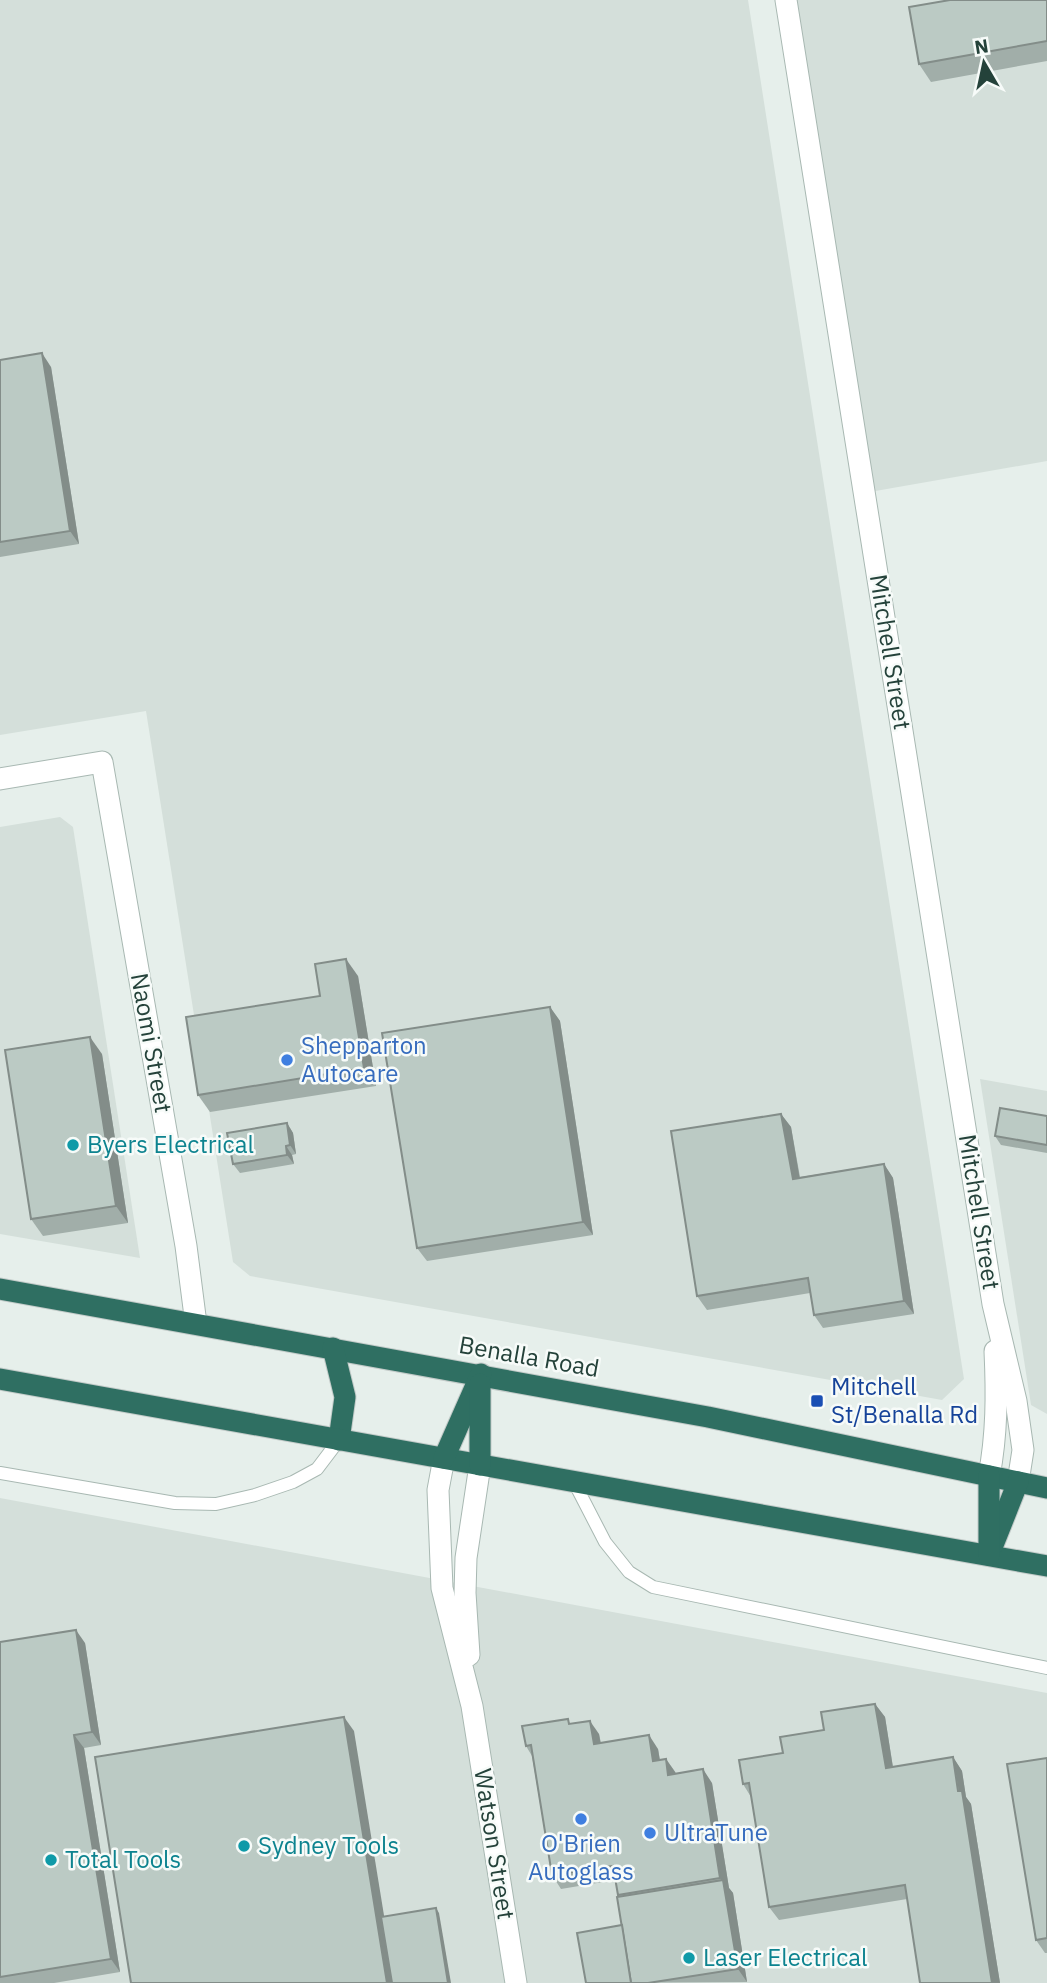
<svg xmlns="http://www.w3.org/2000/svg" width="1047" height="1983" viewBox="0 0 1047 1983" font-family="'IBM Plex Sans',sans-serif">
  <rect width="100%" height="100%" fill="#e6efeb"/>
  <g fill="#d4dfda">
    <polygon points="0,0 748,0 964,1379 942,1400 250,1276 233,1262 146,711 0,735"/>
    <polygon points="786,0 1047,0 1047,461 864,493"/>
    <polygon points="60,817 73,827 140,1258 0,1234 0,827"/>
    <polygon points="980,1079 1047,1091 1047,1414 1031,1405"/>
    <polygon points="0,1498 1047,1693 1047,1983 0,1983"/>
  </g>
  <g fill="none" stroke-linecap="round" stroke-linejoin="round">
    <defs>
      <g id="lane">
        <polyline points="0,1473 175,1503 216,1504 255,1495 293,1482 317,1469 339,1440"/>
        <polyline points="574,1482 605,1542 629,1572 653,1587 1047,1668"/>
      </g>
      <g id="street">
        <polyline points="786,0 993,1304 1016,1401 1023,1450 1018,1482"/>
        <polyline points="0,779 102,762 186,1246 196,1324"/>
        <polyline points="444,1458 438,1490 442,1588 472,1706 516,1983"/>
        <path d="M989 1476C997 1434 997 1394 995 1351"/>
        <polyline points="469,1655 465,1593 466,1558 480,1465"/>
      </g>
      <g id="highway">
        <polyline points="0,1289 708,1417 1047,1488"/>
        <polyline points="333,1348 345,1397 339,1440"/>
        <polyline points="0,1379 1047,1566"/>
        <polyline points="444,1458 481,1374"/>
        <polyline points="480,1465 480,1384"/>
        <polyline points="993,1545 1018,1482"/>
        <polyline points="989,1555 989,1476"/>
      </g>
    </defs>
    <use href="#lane" stroke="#a8b8b2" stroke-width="14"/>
    <use href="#street" stroke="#a8b8b2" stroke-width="23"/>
    <use href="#highway" stroke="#c2cac8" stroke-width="23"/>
    <use href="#lane" stroke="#fff" stroke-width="12"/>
    <use href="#street" stroke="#fff" stroke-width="21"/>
    <use href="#highway" stroke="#2f6f62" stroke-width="21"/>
  </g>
  <g fill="#a1aea9">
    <polygon points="1047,0 1047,61 931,82 919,64"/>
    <polygon points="0,360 51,367 79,544 0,557"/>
    <polygon points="358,976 376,1086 210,1112 198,1095 320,996"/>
    <polygon points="550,1007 560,1021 593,1235 427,1261 417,1248"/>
    <polygon points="102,1054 128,1223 43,1236 31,1219"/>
    <polygon points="781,1114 791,1127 800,1177 884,1164 893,1178 914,1314 823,1328 814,1315 810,1293 707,1310 697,1296"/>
    <polygon points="1047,1116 1047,1153 1001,1145 995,1136"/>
    <polygon points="287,1123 293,1133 296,1154 292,1155 294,1164 240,1173 233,1164"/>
    <polygon points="0,1642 85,1643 101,1745 84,1748 120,1972 54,1983 0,1983"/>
    <polygon points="875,1704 885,1717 893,1767 953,1757 962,1771 966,1797 971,1804 1000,1983 920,1983 907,1899 779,1920 769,1907 751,1797 743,1784 783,1753 824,1730"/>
    <polygon points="571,1724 599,1734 601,1743 658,1749 660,1760 666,1759 676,1773 712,1783 729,1888 733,1893 747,1982 586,1983 622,1925 619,1897 618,1895 615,1880 561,1889 552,1875 532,1756 526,1746"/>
    <polygon points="1047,1758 1047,1953 1045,1953 1036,1940"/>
  </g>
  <g fill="#838d89">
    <polygon points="42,353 51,367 79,544 70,531"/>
    <polygon points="346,959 358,976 376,1086 364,1068"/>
    <polygon points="550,1007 560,1021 593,1235 583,1222"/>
    <polygon points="90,1037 102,1054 128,1223 116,1206"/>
    <polygon points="781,1114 791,1127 802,1192 793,1179"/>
    <polygon points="287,1123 293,1133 296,1154 290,1145"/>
    <polygon points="286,1146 292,1155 294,1164 287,1155"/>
    <polygon points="884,1164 893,1178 914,1314 904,1301"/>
    <polygon points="76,1630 85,1643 101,1745 92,1732"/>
    <polygon points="875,1704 885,1717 895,1781 886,1768"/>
    <polygon points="344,1717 354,1731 395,1983 387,1983"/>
    <polygon points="590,1721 599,1734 603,1758 594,1744"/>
    <polygon points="74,1735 84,1748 120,1972 111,1959"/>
    <polygon points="649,1735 658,1749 662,1774 653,1761"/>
    <polygon points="953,1757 962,1771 966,1797 971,1804 1000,1983 992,1983"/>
    <polygon points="666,1759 675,1772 678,1788 668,1775"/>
    <polygon points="703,1769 712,1783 729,1888 733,1893 747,1982 738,1969 724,1884 720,1878"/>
    <polygon points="436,1908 439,1913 451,1983 448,1983"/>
  </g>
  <g fill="#bbcac4" stroke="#838d89" stroke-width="2">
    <polygon points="950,0 1047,0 1047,41 919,64 909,7"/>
    <polygon points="42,353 70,531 0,542 0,360"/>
    <polygon points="346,959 364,1068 198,1095 186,1017 320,996 315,964"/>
    <polygon points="550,1007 583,1222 417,1248 382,1033"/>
    <polygon points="90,1037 116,1206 31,1219 5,1050"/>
    <polygon points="1000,1108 1047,1116 1047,1145 995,1136"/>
    <polygon points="781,1114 793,1179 884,1164 904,1301 814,1315 808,1278 697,1296 671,1131"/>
    <polygon points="287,1123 290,1145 286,1146 287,1155 233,1164 227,1133"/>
    <polygon points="76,1630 92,1732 74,1735 111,1959 0,1977 0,1642"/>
    <polygon points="875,1704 886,1768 953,1757 958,1791 962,1791 992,1983 920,1983 905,1885 769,1907 749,1783 743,1784 739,1760 783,1753 780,1737 824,1730 821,1712"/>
    <polygon points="344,1717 387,1983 131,1983 95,1757"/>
    <polygon points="568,1719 569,1724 590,1721 594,1744 649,1735 653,1761 666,1759 668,1775 703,1769 720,1878 618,1895 613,1866 552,1875 531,1745 526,1746 522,1726"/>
    <polygon points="1047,1758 1047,1938 1036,1940 1007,1764"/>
    <polygon points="723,1880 738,1969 648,1983 631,1983 617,1897"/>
    <polygon points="436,1908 448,1983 392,1983 381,1917"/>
    <polygon points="622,1925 631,1983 586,1983 577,1933"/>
  </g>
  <g fill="#3f7fe0" stroke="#f7fbf9" stroke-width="2.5">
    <circle cx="287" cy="1060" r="7"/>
    <circle cx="581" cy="1819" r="7"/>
    <circle cx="650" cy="1833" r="7"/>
  </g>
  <g fill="#0f9aa8" stroke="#f7fbf9" stroke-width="2.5">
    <circle cx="73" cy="1145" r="7"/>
    <circle cx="244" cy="1846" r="7"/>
    <circle cx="51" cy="1860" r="7"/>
    <circle cx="689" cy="1958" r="7"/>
  </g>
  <rect fill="#1a4fb4" stroke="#f7fbf9" stroke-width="2.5" x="810" y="1394" width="14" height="14" rx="3.5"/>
  <g text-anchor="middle" stroke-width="5" stroke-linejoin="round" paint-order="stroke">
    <g font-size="24" fill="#24423a" stroke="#f7fbf9">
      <text transform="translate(890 652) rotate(81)" y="8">Mitchell Street</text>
      <text transform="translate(151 1043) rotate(80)" y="8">Naomi Street</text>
      <text transform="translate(979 1212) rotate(81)" y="8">Mitchell Street</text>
      <text transform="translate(529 1357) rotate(10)" y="8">Benalla Road</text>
      <text transform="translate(494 1844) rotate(81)" y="8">Watson Street</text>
    </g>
    <g font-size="24" fill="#366cbe" stroke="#f7fbf9" text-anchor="start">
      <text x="301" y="1054">Shepparton<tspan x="301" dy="28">Autocare</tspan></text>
      <text x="664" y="1841">UltraTune</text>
      <text x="581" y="1852" text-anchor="middle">O'Brien<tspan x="581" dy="28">Autoglass</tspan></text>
    </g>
    <g font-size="24" fill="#0d838f" stroke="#f7fbf9" text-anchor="start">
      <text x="87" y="1153">Byers Electrical</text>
      <text x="258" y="1854">Sydney Tools</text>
      <text x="65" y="1868">Total Tools</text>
      <text x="703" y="1966">Laser Electrical</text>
    </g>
    <g font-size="24" fill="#164399" stroke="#f7fbf9" text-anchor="start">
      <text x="831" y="1395">Mitchell<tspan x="831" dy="28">St/Benalla Rd</tspan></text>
    </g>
  </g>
  <g transform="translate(984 63) rotate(351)" stroke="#f7fbf9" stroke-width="5" paint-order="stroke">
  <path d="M0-5L12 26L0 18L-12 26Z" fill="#24423a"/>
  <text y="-10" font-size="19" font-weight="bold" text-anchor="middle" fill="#24423a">N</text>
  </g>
</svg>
